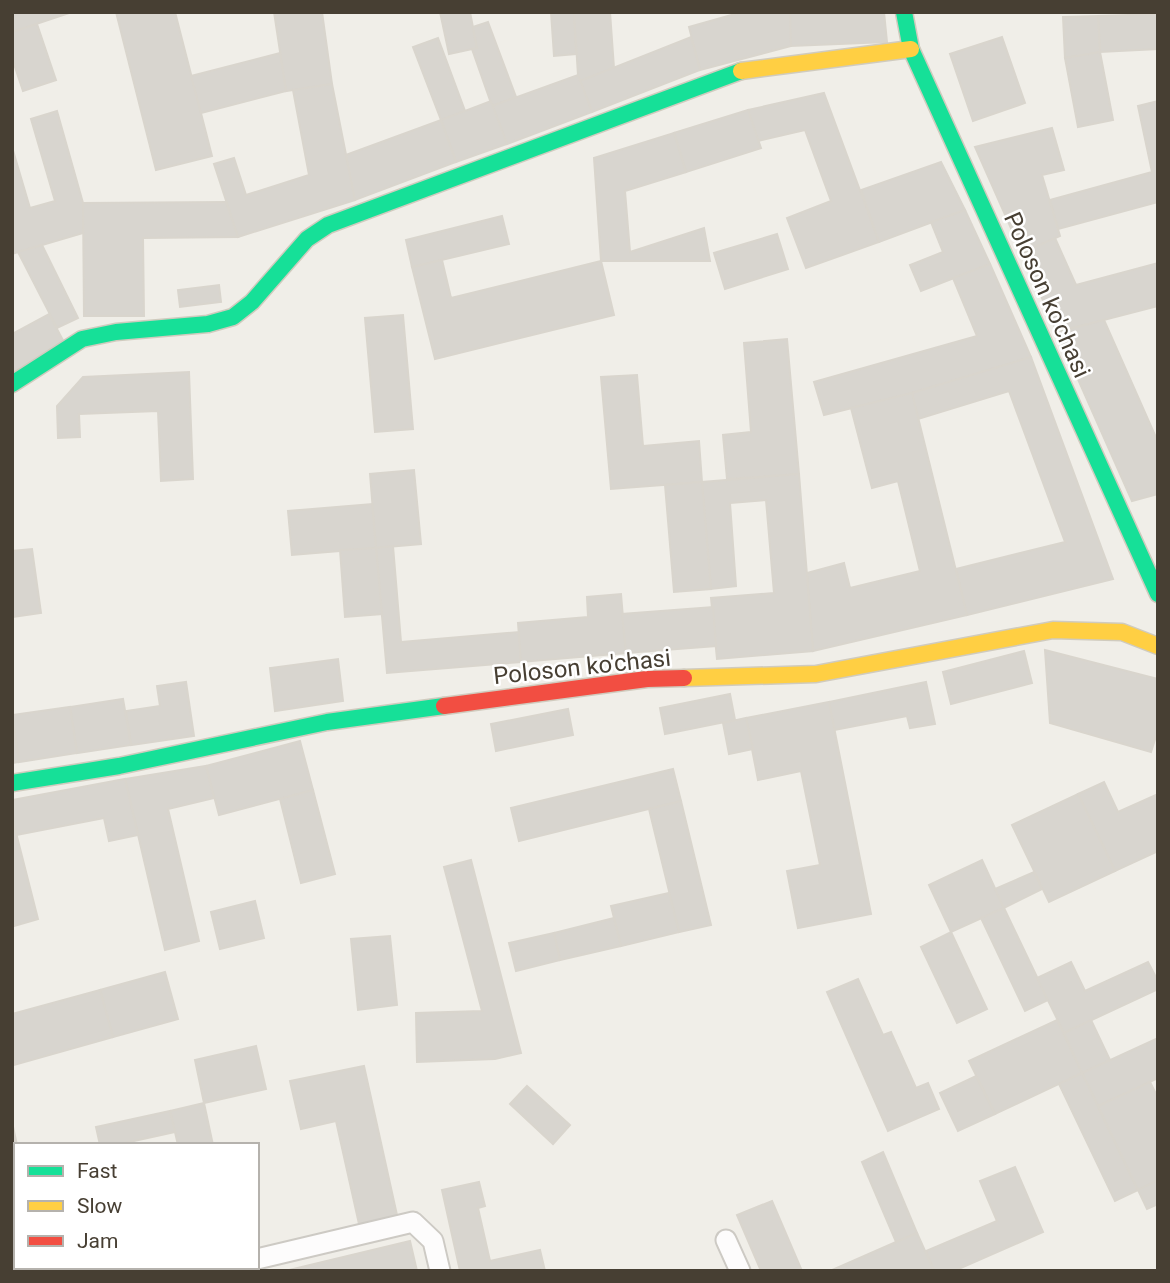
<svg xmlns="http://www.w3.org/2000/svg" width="1170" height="1283" viewBox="0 0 1170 1283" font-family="Roboto,sans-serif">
  <rect width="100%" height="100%" fill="#f0eee8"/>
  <g fill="#d8d5cf" stroke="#d9d5cd" stroke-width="2">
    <polygon points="12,12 72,12 12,32"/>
    <polygon points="116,12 175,12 212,156 156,170"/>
    <polygon points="274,12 322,12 332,84 286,91"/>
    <polygon points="440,12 470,12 477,48 449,54"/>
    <polygon points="551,12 574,12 576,54 554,56"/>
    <polygon points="574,12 610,12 614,68 580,81 578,75"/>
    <polygon points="742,12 790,12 791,46 700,70 689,27"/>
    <polygon points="790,12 884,12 887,42 791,46"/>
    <polygon points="1158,14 1158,49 1100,52 1098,16"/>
    <polygon points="1098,16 1100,52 1065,58 1063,17"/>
    <polygon points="488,22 516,97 492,106 472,49 477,48 473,27"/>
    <polygon points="37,24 56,80 23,91 12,58 12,32"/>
    <polygon points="691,37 700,70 592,112 580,81"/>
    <polygon points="1002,37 1025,103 973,121 950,54"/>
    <polygon points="438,38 465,111 441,120 413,47"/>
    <polygon points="1100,52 1113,120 1078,127 1065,58"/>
    <polygon points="280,53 286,91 201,113 191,76"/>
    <polygon points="578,75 592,112 507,144 492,106"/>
    <polygon points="332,84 355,200 238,237 214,164 234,158 246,195 309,175 293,90"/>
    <polygon points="824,93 879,242 806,268 787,218 831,201 805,130 758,141 748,110"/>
    <polygon points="491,101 507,144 456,162 441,120"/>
    <polygon points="1158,101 1158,202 1058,229 1050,200 1152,172 1138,106"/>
    <polygon points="748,110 761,148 686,172 674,133"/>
    <polygon points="57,111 83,203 83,233 12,254 12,147 30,208 55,201 31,119"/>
    <polygon points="441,120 456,162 355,200 346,155"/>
    <polygon points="1052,128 1064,170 1042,175 1060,236 1022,253 975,147"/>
    <polygon points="674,133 686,172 625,191 630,252 704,228 710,261 601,261 594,158"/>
    <polygon points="941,162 965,210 879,242 861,190"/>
    <polygon points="226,202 238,237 143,238 144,316 84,316 83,203"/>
    <polygon points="965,210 990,264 921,291 910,265 943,252 931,222"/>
    <polygon points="502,216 509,244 412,267 406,240"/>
    <polygon points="777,234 788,269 725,289 714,253"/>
    <polygon points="1055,238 1076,285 1158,263 1158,306 1057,332 1022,253"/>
    <polygon points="42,245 78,318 57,328 18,252"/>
    <polygon points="442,260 451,298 601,261 614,315 435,359 412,267"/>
    <polygon points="990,264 1031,357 912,393 824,415 814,382 977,336 953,278"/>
    <polygon points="219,285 221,302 180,307 178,290"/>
    <polygon points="49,314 65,344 12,373 12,334"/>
    <polygon points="403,315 413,429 375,432 365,318"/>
    <polygon points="1104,320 1158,442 1158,494 1132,501 1057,332"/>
    <polygon points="787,339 799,474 727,479 723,435 751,432 744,343"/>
    <polygon points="1031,357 1113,579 967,615 956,569 1065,542 1009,391 918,419 912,393"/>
    <polygon points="189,372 193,479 161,481 158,411 79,414 80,437 58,438 57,406 83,377"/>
    <polygon points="637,375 643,446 699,441 702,482 611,489 601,377"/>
    <polygon points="912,393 967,615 813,651 807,573 844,563 850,588 920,571 898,481 872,488 851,408"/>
    <polygon points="414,470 421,544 376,548 370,474"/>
    <polygon points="799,474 813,651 717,659 711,598 774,593 766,500 730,503 736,586 711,589 702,482"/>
    <polygon points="702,482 711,589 674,592 665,485"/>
    <polygon points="372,504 376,548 292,555 288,511"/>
    <polygon points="393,546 401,642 519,632 521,662 387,673 376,548"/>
    <polygon points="376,548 382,614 345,617 340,550"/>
    <polygon points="32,549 41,613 12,617 12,551"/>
    <polygon points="621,594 626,653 521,662 518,623 588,617 587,597"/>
    <polygon points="713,607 716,646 626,653 622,614"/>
    <polygon points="1045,650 1158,679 1158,730 1151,752 1050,723"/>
    <polygon points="1024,651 1032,683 951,704 943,672"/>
    <polygon points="338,659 343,701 275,711 270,668"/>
    <polygon points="186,682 194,736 131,745 126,711 160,706 157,686"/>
    <polygon points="926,682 935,724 910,728 907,716 834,730 829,702"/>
    <polygon points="730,694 735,720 665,734 660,708"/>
    <polygon points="123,699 131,745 77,753 70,707"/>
    <polygon points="829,702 871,914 798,928 787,871 820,865 801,771 758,780 746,718"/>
    <polygon points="70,707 77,753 19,762 12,715"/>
    <polygon points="568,709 573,735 496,751 491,724"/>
    <polygon points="12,715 19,762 12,763"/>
    <polygon points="746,718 753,749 729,754 723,723"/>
    <polygon points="300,741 313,790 219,815 206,766"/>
    <polygon points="206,766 214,798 168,809 199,941 165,950 125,779"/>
    <polygon points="673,769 681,801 519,841 511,808"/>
    <polygon points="125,779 138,835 109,841 104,818 16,835 12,817 12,800"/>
    <polygon points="1104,782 1118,812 1158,794 1158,851 1115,871 1078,794"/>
    <polygon points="313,790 335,874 301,883 280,799"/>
    <polygon points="1078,794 1115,871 1049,902 1012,825"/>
    <polygon points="681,801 711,925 679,932 649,809"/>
    <polygon points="12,817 38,919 14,926 12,921"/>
    <polygon points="471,860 521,1053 495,1059 417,1062 416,1013 482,1011 444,867"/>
    <polygon points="982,860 1004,908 951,932 929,885"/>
    <polygon points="1034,872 1042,889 1004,908 995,889"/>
    <polygon points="669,893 679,932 621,946 611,906"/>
    <polygon points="255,901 264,938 220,949 211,912"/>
    <polygon points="1004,908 1048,1000 1025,1011 981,918"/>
    <polygon points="614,918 621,946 560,960 554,933"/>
    <polygon points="951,932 987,1009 957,1023 921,947"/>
    <polygon points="554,933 560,960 516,971 509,943"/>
    <polygon points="390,936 397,1005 358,1010 351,939"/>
    <polygon points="1071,962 1085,991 1148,962 1158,981 1158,989 1064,1033 1037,978"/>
    <polygon points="165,972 178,1019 113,1037 100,990"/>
    <polygon points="858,979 883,1035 891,1032 916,1088 928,1083 939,1109 888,1131 827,992"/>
    <polygon points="100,990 113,1037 14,1065 12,1014"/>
    <polygon points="1057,1020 1082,1073 995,1114 969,1061"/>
    <polygon points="1091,1020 1110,1060 1082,1073 1064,1033"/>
    <polygon points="1158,1038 1158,1078 1098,1106 1082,1073"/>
    <polygon points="256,1046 266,1089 204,1103 195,1060"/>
    <polygon points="364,1066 397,1215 359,1224 336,1121 301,1129 290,1081"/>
    <polygon points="1082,1073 1138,1190 1115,1201 1059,1084"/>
    <polygon points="976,1076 995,1114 958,1131 940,1093"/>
    <polygon points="1150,1082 1158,1098 1158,1180 1138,1190 1098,1106"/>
    <polygon points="527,1086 570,1125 553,1144 510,1104"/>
    <polygon points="204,1103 213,1145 178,1145 170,1111"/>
    <polygon points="170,1111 175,1132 116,1145 100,1145 96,1127"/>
    <polygon points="12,1122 17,1145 16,1162 12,1163"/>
    <polygon points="883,1152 917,1233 896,1242 862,1162"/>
    <polygon points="16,1162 16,1213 12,1214 12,1163"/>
    <polygon points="1015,1167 1043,1232 954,1271 934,1271 926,1251 997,1221 980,1181"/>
    <polygon points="1158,1180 1158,1204 1147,1209 1138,1190"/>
    <polygon points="479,1182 485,1206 478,1208 490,1261 540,1250 545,1271 460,1271 442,1190"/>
    <polygon points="772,1201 802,1271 761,1271 737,1215"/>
    <polygon points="16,1227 16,1267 38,1267 39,1271 12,1271 12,1228"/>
    <polygon points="917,1233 934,1271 830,1271 896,1242"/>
    <polygon points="410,1241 417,1271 285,1271"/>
    <polygon points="64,1267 94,1267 95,1271 65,1271"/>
    <polygon points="94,1267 158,1267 142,1271 95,1271"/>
  </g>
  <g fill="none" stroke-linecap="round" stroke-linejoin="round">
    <defs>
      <g id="lane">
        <polyline points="726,1240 740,1271"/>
        <polyline points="257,1259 413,1222 433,1241 440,1271"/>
        <polyline points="207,1271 222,1267"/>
      </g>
      <g id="fast">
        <polyline points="904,12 911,49 1158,594"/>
        <polyline points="12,384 82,339 116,332 208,324 233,317 252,302 307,239 328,225 741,71"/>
        <polyline points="12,783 119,766 327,722 444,706"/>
      </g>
      <g id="slow">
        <polyline points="741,71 911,49"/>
        <polyline points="684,678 816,674 1053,630 1122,632 1158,646"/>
      </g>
      <polyline id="jam" points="444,706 647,679 684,678"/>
    </defs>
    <use href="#lane" stroke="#cdcac4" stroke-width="23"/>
    <use href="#fast" stroke="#d0cbbe" stroke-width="19"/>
    <use href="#slow" stroke="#d0cbbe" stroke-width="19"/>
    <use href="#jam" stroke="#d0cbbe" stroke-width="19"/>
    <use href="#lane" stroke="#fdfcfc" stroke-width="19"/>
    <use href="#fast" stroke="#16e098" stroke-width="16"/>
    <use href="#slow" stroke="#ffcf43" stroke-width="16"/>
    <use href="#jam" stroke="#f24e42" stroke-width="16"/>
  </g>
  <g text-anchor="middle" stroke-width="5" stroke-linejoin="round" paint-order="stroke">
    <g font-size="24" fill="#473f33" stroke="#fff">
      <text transform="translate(1047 295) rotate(66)" y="8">Poloson ko'chasi</text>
      <text transform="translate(582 667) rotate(-6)" y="8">Poloson ko'chasi</text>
    </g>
  </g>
  <rect width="1170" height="1283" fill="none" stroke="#473f33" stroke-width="28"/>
  <rect x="14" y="1143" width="245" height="126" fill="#ffffff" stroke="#b5b2ad" stroke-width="2"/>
  <rect x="28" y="1166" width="35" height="10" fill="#16e098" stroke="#b5b2ad" stroke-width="2"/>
  <text x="77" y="1178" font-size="21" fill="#473f33">Fast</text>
  <rect x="28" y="1201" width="35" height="10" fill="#ffcf43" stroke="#b5b2ad" stroke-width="2"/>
  <text x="77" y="1213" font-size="21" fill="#473f33">Slow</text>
  <rect x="28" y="1236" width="35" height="10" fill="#f24e42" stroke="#b5b2ad" stroke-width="2"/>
  <text x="77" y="1248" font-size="21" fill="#473f33">Jam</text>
</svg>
